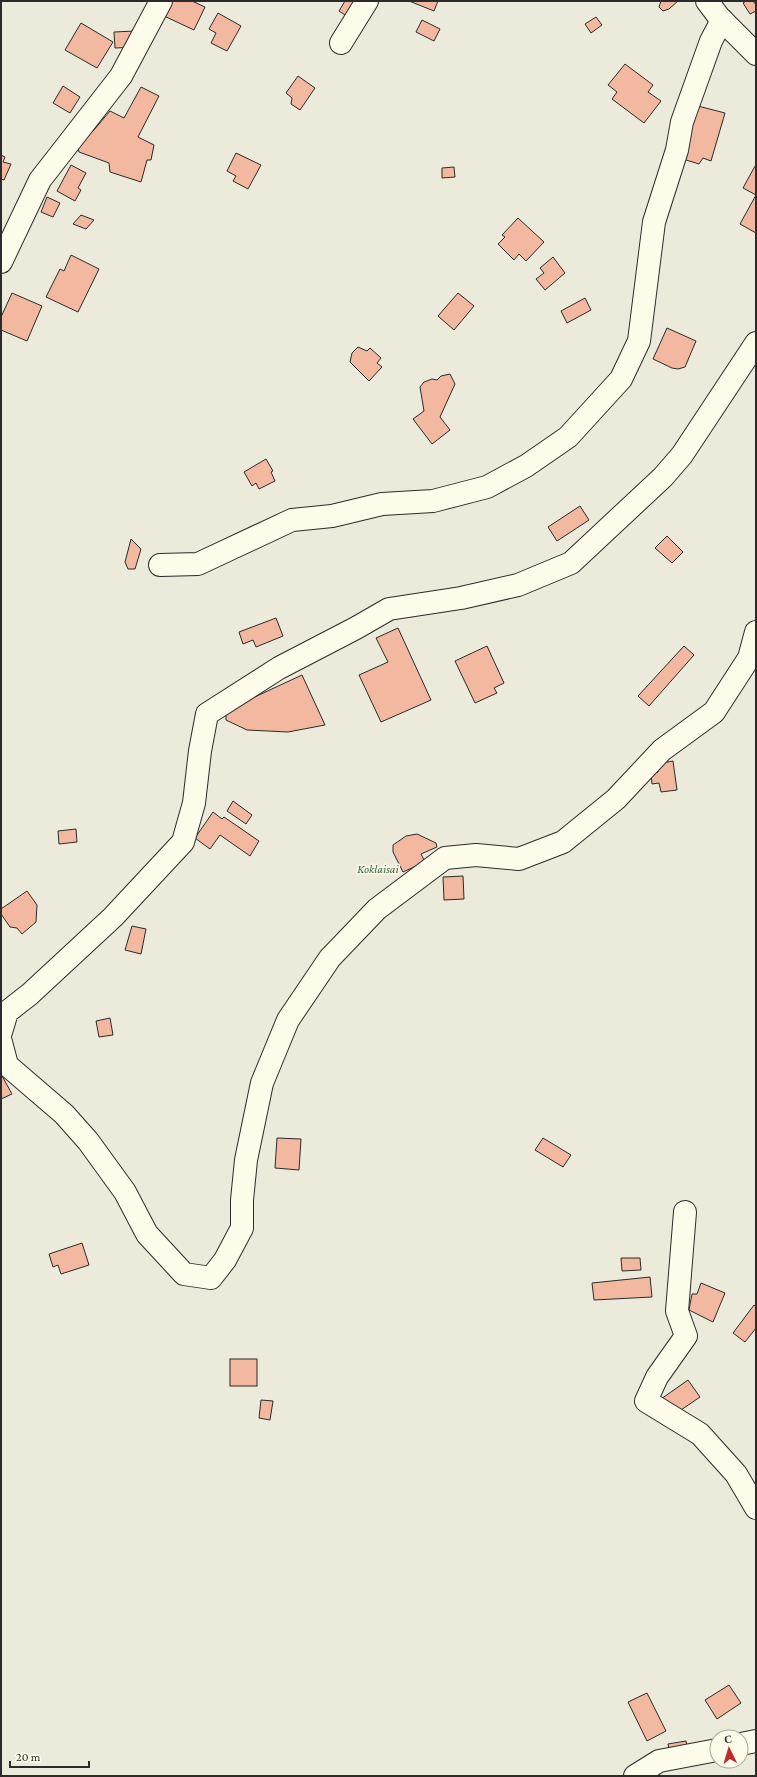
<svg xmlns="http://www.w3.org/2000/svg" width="757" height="1777" viewBox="0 0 757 1777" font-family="'Crimson Pro',serif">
  <rect width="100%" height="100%" fill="#fdfbea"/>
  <path fill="#ecebdb" stroke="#74746e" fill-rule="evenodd" d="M1 1H756V1776H1ZM717 1737H741V1761H717Z"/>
  <g fill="#f2b8a0" stroke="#2b2b2b">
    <polygon points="171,1 192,1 205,7 194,30 164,16"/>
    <polygon points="345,1 360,1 351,19 339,11"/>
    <polygon points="409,1 438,1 434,11"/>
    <polygon points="661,1 678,1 669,9 663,11 659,7"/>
    <polygon points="746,1 753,1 756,5 756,11 750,14 743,3"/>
    <polygon points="218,13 241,26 227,51 211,43 216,33 209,29"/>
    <polygon points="596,17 602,25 591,33 585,24"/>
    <polygon points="422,20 440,29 434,41 416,32"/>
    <polygon points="81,23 113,42 97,68 65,50"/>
    <polygon points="135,31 136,47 115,48 114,32"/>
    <polygon points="625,64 653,85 648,92 661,101 644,123 612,99 617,92 608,85"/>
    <polygon points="298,76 315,88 300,110 291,104 292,98 286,93"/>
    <polygon points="63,86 80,97 70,113 53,103"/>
    <polygon points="141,87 159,96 138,137 154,145 151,160 147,160 141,182 110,172 109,163 79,152 78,148 82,136 93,131 110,111 124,118"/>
    <polygon points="698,106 725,113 711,161 703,158 699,164 683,159"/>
    <polygon points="236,153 261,165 248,189 233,181 236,176 227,171"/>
    <polygon points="1,155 5,157 3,162 11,164 4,180 1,179"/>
    <polygon points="71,165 86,173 78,188 81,190 75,201 57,191"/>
    <polygon points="755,166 756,167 756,195 743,188"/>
    <polygon points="454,167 455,177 442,178 442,168"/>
    <polygon points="756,195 756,233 740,224"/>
    <polygon points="47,197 60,203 53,217 41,212"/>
    <polygon points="81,215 94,220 86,229 73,224"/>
    <polygon points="518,218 544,242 526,261 519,254 514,260 498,244 505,237 502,235"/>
    <polygon points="71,255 99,269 78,312 46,297 60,269 64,271"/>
    <polygon points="553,257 565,273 545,290 536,279 544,273 540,268"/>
    <polygon points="12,293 42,306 27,341 1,330 1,317"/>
    <polygon points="458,293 474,306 454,330 438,316"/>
    <polygon points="585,298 591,310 567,323 561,311"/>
    <polygon points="667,328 696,341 685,367 678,369 672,368 653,359"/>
    <polygon points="358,347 367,351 370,348 381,358 377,363 382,367 369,381 350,362 352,353"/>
    <polygon points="450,374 455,384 440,417 450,430 432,444 413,419 424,411 420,387 424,382 432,379 437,380 441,376"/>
    <polygon points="266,459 273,471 271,472 275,481 259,489 256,483 252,486 244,472"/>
    <polygon points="580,506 589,520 557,541 548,527"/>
    <polygon points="667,536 683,552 672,563 655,548"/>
    <polygon points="131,539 141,549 135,569 128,569 125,562"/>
    <polygon points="276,618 283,636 256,647 253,640 243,644 239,632"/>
    <polygon points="398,628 431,700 381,722 359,675 388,662 376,638"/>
    <polygon points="487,646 504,683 494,688 497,693 475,703 455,661"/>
    <polygon points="684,646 694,655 649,706 638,696"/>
    <polygon points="302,675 325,725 288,732 247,730 226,720 226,713 231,708"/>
    <polygon points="673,761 677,790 661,792 659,783 652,784 651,774 658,772 657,764"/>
    <polygon points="233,801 252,815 246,824 227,811"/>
    <polygon points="213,812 222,819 224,817 259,841 250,856 220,835 210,849 195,838"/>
    <polygon points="76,829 77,842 59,844 58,831"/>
    <polygon points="417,834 436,843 437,847 421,854 425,862 403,872 393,852 393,845 406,836"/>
    <polygon points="463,876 464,899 444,900 443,877"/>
    <polygon points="27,891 37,905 36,922 22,934 17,928 10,927 1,914 1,909"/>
    <polygon points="132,926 146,929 141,954 125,950"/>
    <polygon points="110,1018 113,1035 99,1037 96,1021"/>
    <polygon points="1,1074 12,1094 1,1099"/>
    <polygon points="277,1138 301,1139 299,1170 275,1168"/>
    <polygon points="543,1138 571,1155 563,1167 535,1150"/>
    <polygon points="82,1243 89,1265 61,1274 58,1265 53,1267 49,1254"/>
    <polygon points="621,1258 640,1258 641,1270 622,1271"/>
    <polygon points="650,1277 652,1297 594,1300 592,1283"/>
    <polygon points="701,1283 725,1293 713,1322 689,1310 692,1294 697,1294"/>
    <polygon points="754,1305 756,1307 756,1328 745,1342 733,1333"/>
    <rect x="230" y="1359" width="27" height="27"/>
    <polygon points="688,1380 700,1397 678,1412 661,1399"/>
    <polygon points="261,1400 273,1401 270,1420 259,1418"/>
    <polygon points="729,1685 741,1703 717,1719 705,1700"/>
    <polygon points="647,1693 666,1731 647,1741 628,1702"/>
    <polygon points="686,1741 688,1751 670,1754 668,1744"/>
  </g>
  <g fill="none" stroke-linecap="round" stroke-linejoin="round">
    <defs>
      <g id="minor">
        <polyline points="707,1 719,17 756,54"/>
        <polyline points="341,43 367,1"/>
        <polyline points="1,262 40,180 121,76 161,1"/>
        <polyline points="160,565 198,564 292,520 332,516 382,504 433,501 487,487 526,466 568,437 621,379 639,341 654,222 677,150 682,122 711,41 722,20"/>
        <polyline points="1,1032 7,1012 30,994 113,917 183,842 194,803 200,751 207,714 279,668 356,628 389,609 461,598 518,585 571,563 663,477 682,455 756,343"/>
        <polyline points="1,1042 7,1065 64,1114 88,1141 125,1192 147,1234 184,1274 211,1278 225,1260 242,1228 242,1200 246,1160 262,1083 288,1020 330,958 377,909 445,858 476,855 519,859 563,842 616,799 662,750 714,712 749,658 756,632"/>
        <polyline points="685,1212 677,1311 686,1336 657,1377 646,1401 700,1434 736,1474 756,1508"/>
        <polyline points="741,1744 756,1741"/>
        <polyline points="635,1776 659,1761 717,1750"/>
      </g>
    </defs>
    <use href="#minor" stroke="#2b2b2b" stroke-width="24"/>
    <use href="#minor" stroke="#fdfbea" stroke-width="22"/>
  </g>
  <g text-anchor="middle" stroke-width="3" stroke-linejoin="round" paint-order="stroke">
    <g font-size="12" font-style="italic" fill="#34623c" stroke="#fdfbea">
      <text x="378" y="873">Koklaisai</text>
    </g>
  </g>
  <rect width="757" height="1777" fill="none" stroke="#2b2b2b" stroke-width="4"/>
  <g transform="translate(729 1749) rotate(355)"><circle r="19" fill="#fdfbea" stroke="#a9a89e"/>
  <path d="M0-3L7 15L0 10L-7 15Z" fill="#c62828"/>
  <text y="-6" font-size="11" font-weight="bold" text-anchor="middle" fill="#2b2b2b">С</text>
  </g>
  <path d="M10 1761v6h79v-6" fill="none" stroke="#2b2b2b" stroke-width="2"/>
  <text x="16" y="1761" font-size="12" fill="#2b2b2b" stroke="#fdfbea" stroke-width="3" paint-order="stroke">20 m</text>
</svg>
